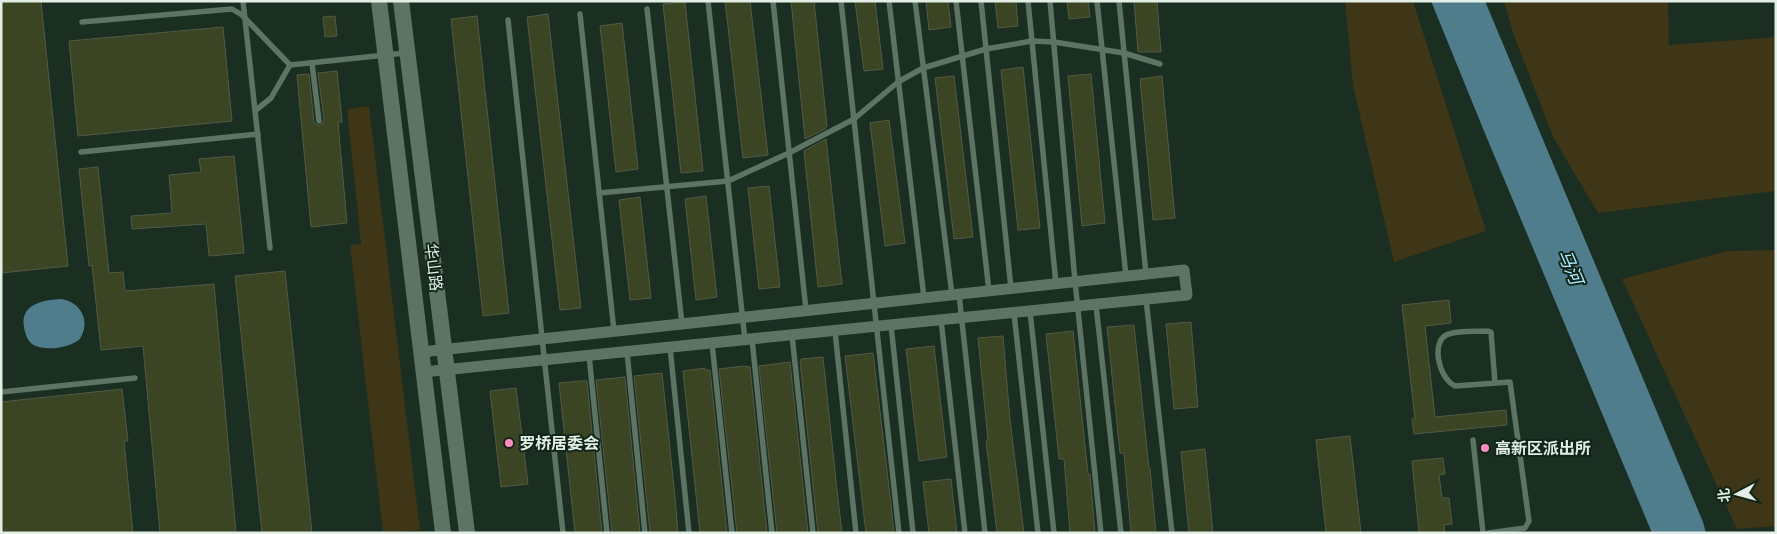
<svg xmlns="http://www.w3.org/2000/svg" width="1777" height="534" viewBox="0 0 1777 534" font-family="Georgia,'Noto Sans SC',serif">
  <rect width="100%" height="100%" fill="#1a2e22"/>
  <g fill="#3f3517">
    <polygon points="1345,1 1413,1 1486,231 1394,262 1353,86"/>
    <polygon points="1504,1 1668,1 1669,45 1776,37 1776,191 1598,213 1553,137 1513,33"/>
    <polygon points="369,106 420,530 383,533 350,245 361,244 347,109"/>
    <polygon points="1776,250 1776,526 1737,529 1622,279 1727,251"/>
  </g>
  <g fill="#4f7d8c">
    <polygon points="1431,1 1485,1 1703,522 1706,533 1652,533 1484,131"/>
    <path d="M61 299C81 302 91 321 80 339 70 348 44 352 32 344 27 340 25 333 24 327 20 304 43 300 61 299Z"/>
  </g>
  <g fill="#3b4523" stroke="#535a45">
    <polygon points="1,1 41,1 68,266 1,273"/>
    <polygon points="725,1 750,1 768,155 743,158"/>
    <polygon points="791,1 814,1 827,126 825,129 805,139"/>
    <polygon points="855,1 875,1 883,69 864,71"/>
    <polygon points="926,1 948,1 951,27 929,30"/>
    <polygon points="995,1 1016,1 1018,26 998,28"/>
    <polygon points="1067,1 1088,1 1090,17 1069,19"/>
    <polygon points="1134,1 1157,1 1161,52 1138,52"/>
    <polygon points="685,2 703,171 681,173 663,4"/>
    <polygon points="548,14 581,308 560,310 527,17"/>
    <polygon points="335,16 337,36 325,37 323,17"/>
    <polygon points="477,16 509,313 483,316 451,19"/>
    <polygon points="622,23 638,169 616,172 600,26"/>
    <polygon points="223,27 232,121 78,136 69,41"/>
    <polygon points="1023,67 1040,228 1018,230 1001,70"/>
    <polygon points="337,71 342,122 338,122 347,223 311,227 297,75 309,74 314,122 319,126 322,124 324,120 318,73"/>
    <polygon points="1091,74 1105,223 1082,226 1068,76"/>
    <polygon points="954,76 973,237 954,239 935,78"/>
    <polygon points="1162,76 1175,218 1153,220 1140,79"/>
    <polygon points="889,120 905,243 885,246 870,123"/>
    <polygon points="826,139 842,284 818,287 804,151"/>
    <polygon points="234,156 244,253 209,256 206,224 132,229 131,216 172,213 169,175 201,172 199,159"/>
    <polygon points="98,167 109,273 123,272 125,291 214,284 236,533 160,533 143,346 101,350 92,265 89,266 79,169"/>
    <polygon points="769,186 780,287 759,289 748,188"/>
    <polygon points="706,196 717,297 696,300 685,199"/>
    <polygon points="640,197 651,298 630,300 619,200"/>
    <polygon points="285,271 312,533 262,533 235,276"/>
    <polygon points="1449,300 1451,323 1425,326 1435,417 1506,410 1507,425 1414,434 1412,419 1415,419 1402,305"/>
    <polygon points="1191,322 1198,407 1174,409 1166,324"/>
    <polygon points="1134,325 1149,468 1150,468 1156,533 1131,533 1124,453 1120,453 1107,327"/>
    <polygon points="1073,331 1088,474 1090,474 1095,533 1070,533 1064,459 1059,459 1046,334"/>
    <polygon points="1003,336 1010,420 1024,533 997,533 986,441 988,440 978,338"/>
    <polygon points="934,346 947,457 919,461 906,349"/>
    <polygon points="873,353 891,504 894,533 866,533 845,356"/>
    <polygon points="823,357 836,481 842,533 818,533 800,361 802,361 801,359"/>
    <polygon points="790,362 808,533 777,533 759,366"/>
    <polygon points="743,366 750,367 767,533 737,533 719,369"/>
    <polygon points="705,368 705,370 710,370 727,533 700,533 683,371"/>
    <polygon points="662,373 675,497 678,533 650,533 634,376"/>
    <polygon points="625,377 640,533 612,533 596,380"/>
    <polygon points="581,381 587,381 602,533 575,533 559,383"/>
    <polygon points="516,388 528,484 501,487 490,391"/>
    <polygon points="122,389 128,441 124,441 133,533 1,533 1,402"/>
    <polygon points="1350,436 1361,533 1326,533 1316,440"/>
    <polygon points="1205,449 1213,533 1189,533 1181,452"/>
    <polygon points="1443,458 1445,474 1439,475 1442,498 1449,498 1452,524 1444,525 1445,533 1419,533 1412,461"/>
    <polygon points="951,479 957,533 929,533 923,482"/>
  </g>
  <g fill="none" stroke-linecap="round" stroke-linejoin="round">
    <g stroke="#5d7364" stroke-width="5.5">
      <polyline points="243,1 270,248"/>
      <polyline points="708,1 745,340"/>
      <polyline points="773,1 806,310"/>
      <polyline points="841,1 899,533"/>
      <polyline points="889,1 924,298"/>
      <polyline points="915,1 952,295"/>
      <polyline points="956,1 989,291"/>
      <polyline points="981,1 1011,288"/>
      <polyline points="1028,1 1056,284"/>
      <polyline points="1050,1 1075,281 1101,533"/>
      <polyline points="1097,1 1126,276"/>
      <polyline points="1119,1 1146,274"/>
      <polyline points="647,9 682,324"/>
      <polyline points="580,14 614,331"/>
      <polyline points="508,20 563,533"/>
      <polyline points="82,22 232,9 242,15 290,65"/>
      <polyline points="312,63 319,121"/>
      <polyline points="290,65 405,53"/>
      <polyline points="256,110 271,98 290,65"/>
      <polyline points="81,152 258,134"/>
      <polyline points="599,193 728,181 789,153 854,119 898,82 923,68 986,49 1032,41 1054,42 1124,53 1160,64"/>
      <polyline points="959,294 985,533"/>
      <polyline points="1146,299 1172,533"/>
      <polyline points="1096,305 1121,533"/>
      <polyline points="1030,311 1054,533"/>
      <polyline points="1014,313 1038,533"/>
      <polyline points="941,320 965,533"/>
      <polyline points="891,325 913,533"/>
      <polyline points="835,331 856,533"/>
      <polyline points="792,335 813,533"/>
      <polyline points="752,339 772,533"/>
      <polyline points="712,343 732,533"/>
      <polyline points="670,347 689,533"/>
      <polyline points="627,352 645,533"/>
      <polyline points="589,355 607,533"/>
      <polyline points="1,392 135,378"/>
      <polyline points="1473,440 1483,533"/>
      <path d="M1488 533 1525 528 1529 521 1510 382 1455 386C1438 378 1430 339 1449 334 1461 330 1476 332 1488 331L1491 332 1495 383"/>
    </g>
    <polyline stroke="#5d7364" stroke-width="11" points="421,352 1184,270 1187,295 423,372"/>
    <g stroke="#5d7364" stroke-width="16">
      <polyline points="379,1 443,533"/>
      <polyline points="401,1 467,533"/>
    </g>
  </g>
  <g fill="#fd8ebf" stroke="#112518" stroke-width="2">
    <circle cx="509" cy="443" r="5"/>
    <circle cx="1485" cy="448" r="5"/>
  </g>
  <g text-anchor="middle" stroke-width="4" stroke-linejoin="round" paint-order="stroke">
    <g font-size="16" fill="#e3efe6" stroke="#112518">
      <text transform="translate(434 267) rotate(83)" y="6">华山路</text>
    </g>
    <g font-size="16" font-weight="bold" fill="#e3efe6" stroke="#112518" text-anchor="start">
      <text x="519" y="449">罗桥居委会</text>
      <text x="1495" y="454">高新区派出所</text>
    </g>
    <g font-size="18" font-style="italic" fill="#aceaff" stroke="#112518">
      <text transform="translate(1570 267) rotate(67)" y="6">马河</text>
    </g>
  </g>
  <rect width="1777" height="534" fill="none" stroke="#e3efe6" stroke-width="5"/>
  <g transform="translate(1737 494) rotate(264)" stroke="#112518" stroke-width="4" paint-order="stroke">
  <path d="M0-4L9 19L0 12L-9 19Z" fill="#e3efe6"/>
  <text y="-8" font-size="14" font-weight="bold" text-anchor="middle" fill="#e3efe6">北</text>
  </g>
</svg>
